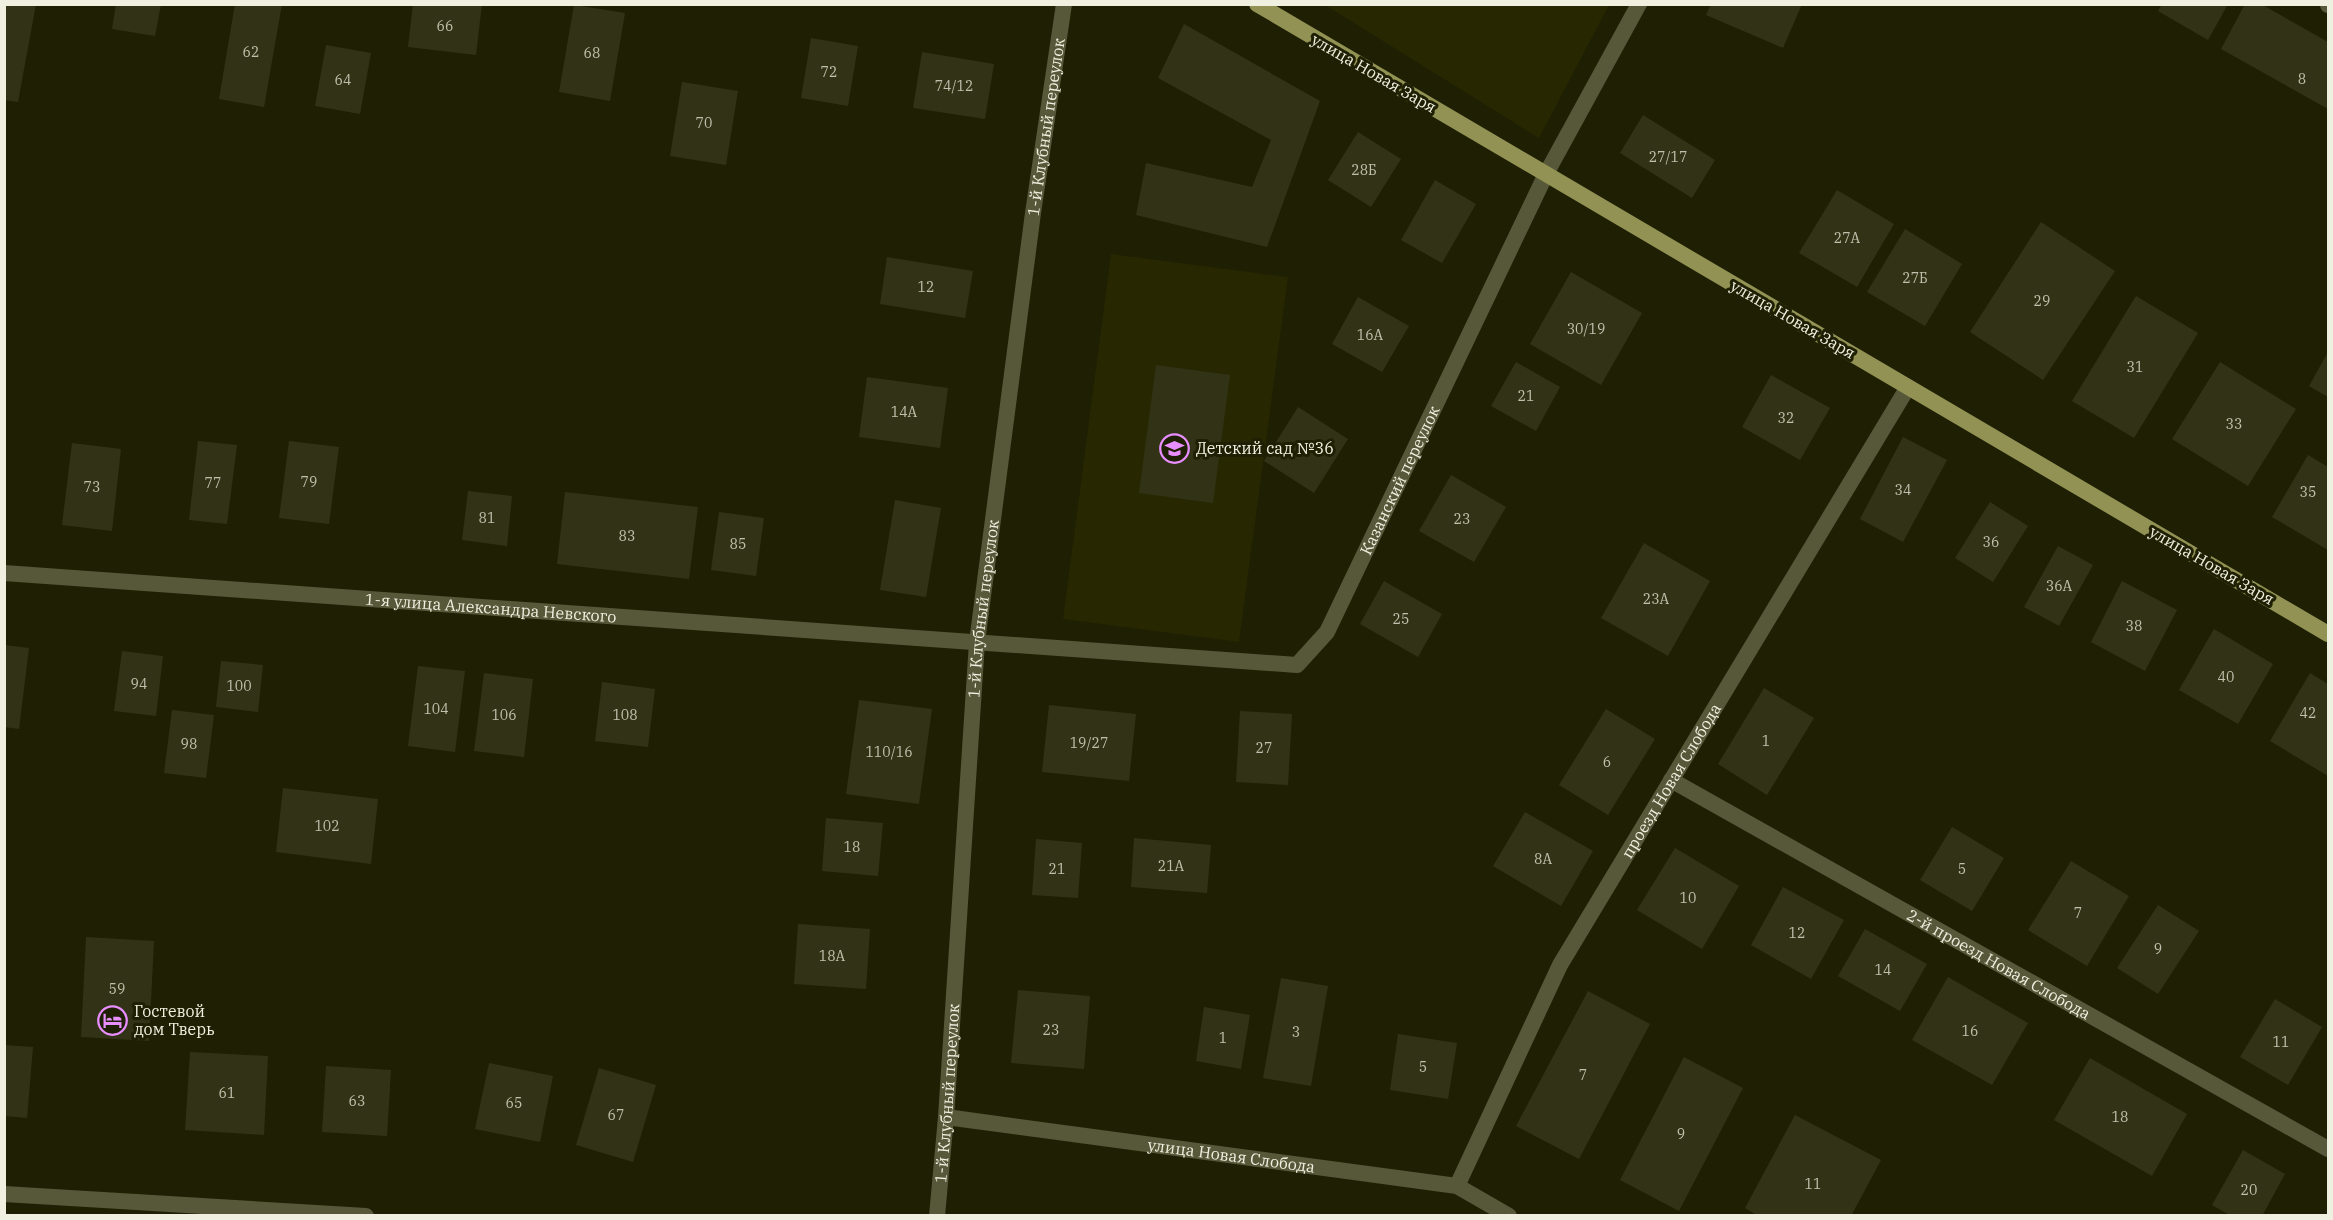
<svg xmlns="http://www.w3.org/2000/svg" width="2333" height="1220" viewBox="0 0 2333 1220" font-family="'IBM Plex Serif',serif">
  <rect width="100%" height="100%" fill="#1f1f04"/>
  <g fill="#272702">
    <polygon points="1325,5 1609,5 1539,138"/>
    <polygon points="1111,254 1288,277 1239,642 1063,619"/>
  </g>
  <g fill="#323316">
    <polygon points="4,4 36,4 18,102 4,100"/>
    <polygon points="116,4 161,4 155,36 112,29"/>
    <polygon points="235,4 282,4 264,107 219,99"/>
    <polygon points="413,4 482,4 476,55 408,47"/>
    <polygon points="1711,4 1802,4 1783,48 1706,15"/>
    <polygon points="2162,4 2228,4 2208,40 2158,11"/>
    <polygon points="2245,4 2261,4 2328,42 2328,109 2221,49"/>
    <polygon points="574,5 625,13 610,101 559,92"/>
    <polygon points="1184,24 1320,101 1267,247 1136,215 1146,163 1252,187 1271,140 1158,78"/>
    <polygon points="811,38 858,46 848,106 801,98"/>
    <polygon points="326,45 371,53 360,114 315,106"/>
    <polygon points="922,52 994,64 985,119 913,108"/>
    <polygon points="682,82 738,91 726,165 670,156"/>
    <polygon points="1643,115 1715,160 1692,198 1620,153"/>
    <polygon points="1358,132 1401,159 1371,207 1328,180"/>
    <polygon points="1435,180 1476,204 1442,263 1401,240"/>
    <polygon points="1837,190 1894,224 1857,287 1799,253"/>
    <polygon points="2041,222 2115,271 2043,380 1970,332"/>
    <polygon points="1905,229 1962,264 1925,326 1867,292"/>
    <polygon points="887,257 973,271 965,318 880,304"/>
    <polygon points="1571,272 1642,313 1601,385 1530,344"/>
    <polygon points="2136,296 2198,333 2134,438 2072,401"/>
    <polygon points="1358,297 1409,326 1382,372 1332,344"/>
    <polygon points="2328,352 2328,397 2309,386"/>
    <polygon points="1516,362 1560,387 1536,431 1491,406"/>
    <polygon points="2220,362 2296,409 2248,486 2172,439"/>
    <polygon points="1156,365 1230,375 1213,503 1139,493"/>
    <polygon points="1771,375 1830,408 1800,460 1742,427"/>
    <polygon points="867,377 948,388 940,448 859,437"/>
    <polygon points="1298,407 1348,439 1314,493 1264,461"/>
    <polygon points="1903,437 1947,460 1903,542 1860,519"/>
    <polygon points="198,441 237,445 227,524 189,520"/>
    <polygon points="289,441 339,447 329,524 279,518"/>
    <polygon points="72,443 121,449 112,531 62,525"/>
    <polygon points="2308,455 2328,467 2328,550 2272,517"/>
    <polygon points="1451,475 1506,507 1474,562 1419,531"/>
    <polygon points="468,491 512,496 507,546 462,540"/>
    <polygon points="565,492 698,507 689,579 557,564"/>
    <polygon points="895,500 941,508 926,597 880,590"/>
    <polygon points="1990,502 2028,526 1993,582 1955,558"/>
    <polygon points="719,512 764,518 756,576 711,570"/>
    <polygon points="1644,543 1710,581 1668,656 1601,618"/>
    <polygon points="2058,546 2093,565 2059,626 2024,607"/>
    <polygon points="1384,581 1442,614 1418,657 1360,624"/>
    <polygon points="2122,581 2177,610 2145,671 2091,642"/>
    <polygon points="2214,629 2273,664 2238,724 2179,690"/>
    <polygon points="4,645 29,648 19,729 4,727"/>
    <polygon points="122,651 163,656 156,716 114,711"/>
    <polygon points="221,661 263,665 258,712 216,707"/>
    <polygon points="418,666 465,671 455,752 408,746"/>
    <polygon points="484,673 533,679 524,757 474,751"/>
    <polygon points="2310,673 2328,684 2328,776 2270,741"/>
    <polygon points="602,682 655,689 648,747 595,741"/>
    <polygon points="1764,688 1814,718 1767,795 1718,764"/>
    <polygon points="859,700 932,709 919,804 846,794"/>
    <polygon points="1049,705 1136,714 1129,781 1042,772"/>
    <polygon points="1606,709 1655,739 1608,815 1559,785"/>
    <polygon points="172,710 214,715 206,778 164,773"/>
    <polygon points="1240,711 1292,714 1288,785 1236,782"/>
    <polygon points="283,788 378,799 371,864 276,852"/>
    <polygon points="1525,812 1593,851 1561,906 1493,866"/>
    <polygon points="826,818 883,823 878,876 822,871"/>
    <polygon points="1952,827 2004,858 1972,911 1920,880"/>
    <polygon points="1134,838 1211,845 1207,893 1131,887"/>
    <polygon points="1036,839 1082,843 1078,898 1032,895"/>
    <polygon points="1675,848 1739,886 1702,949 1637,910"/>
    <polygon points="2071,861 2129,896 2087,966 2028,930"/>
    <polygon points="1783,887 1844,920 1811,979 1751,945"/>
    <polygon points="2158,905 2199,931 2158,994 2117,968"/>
    <polygon points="798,924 870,929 866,989 794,984"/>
    <polygon points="1865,929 1927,964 1900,1011 1838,976"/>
    <polygon points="86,937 154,941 149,1041 81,1037"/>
    <polygon points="1948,977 2028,1023 1992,1085 1912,1040"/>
    <polygon points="1281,978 1328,986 1311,1086 1263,1078"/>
    <polygon points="1018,990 1090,996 1084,1069 1011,1063"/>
    <polygon points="1588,991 1650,1024 1579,1159 1516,1126"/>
    <polygon points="2275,999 2322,1027 2288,1085 2240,1057"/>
    <polygon points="1204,1007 1250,1015 1241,1069 1196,1061"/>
    <polygon points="1398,1034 1457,1043 1448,1099 1390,1090"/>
    <polygon points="4,1045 33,1047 27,1118 4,1116"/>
    <polygon points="190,1052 268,1056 264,1135 185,1130"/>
    <polygon points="1684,1057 1743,1088 1679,1211 1620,1180"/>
    <polygon points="2090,1058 2187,1114 2152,1176 2054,1120"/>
    <polygon points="489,1063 553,1076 540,1142 475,1129"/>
    <polygon points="326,1066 391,1070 387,1136 322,1132"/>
    <polygon points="599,1068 656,1085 633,1162 576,1145"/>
    <polygon points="1795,1115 1881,1160 1851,1216 1758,1216 1745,1208"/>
    <polygon points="2243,1150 2285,1174 2262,1216 2231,1216 2212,1205"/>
  </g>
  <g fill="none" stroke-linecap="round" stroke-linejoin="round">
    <g stroke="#57583a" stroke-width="16">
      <polyline points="2328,4 2328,5"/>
      <path id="s1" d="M4 573 1297 665 1327 632 1546 174 1639 4"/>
      <path id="s2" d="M1671 780 2328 1149"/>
      <path id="s3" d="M946 1117 1457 1186 1509 1216"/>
      <path id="s4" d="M1457 1186 1560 965 1908 387"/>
      <polyline points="4,1194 366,1216"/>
      <path id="s5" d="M937 1216 946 1117 977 642 1033 213 1064 4"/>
    </g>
    <polyline stroke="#919253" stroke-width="16" points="1257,4 2328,634"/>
  </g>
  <defs>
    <symbol id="school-ring" viewBox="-11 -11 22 22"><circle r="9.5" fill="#1f1f04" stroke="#e88eff" stroke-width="1.5"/><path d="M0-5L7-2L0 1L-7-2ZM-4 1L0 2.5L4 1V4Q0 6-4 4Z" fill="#e88eff"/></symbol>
    <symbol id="hotel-ring" viewBox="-11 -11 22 22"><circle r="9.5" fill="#1f1f04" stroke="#e88eff" stroke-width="1.5"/><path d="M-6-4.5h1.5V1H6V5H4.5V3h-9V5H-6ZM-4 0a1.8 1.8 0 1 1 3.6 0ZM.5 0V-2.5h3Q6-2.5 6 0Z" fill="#e88eff"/></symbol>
  </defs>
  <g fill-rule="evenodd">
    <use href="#school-ring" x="1158" y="432" width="33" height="33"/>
    <use href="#hotel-ring" x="96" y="1004" width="33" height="33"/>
  </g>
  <g text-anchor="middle" stroke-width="6" stroke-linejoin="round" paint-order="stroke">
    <g font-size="14" fill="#c0c1ad">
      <text x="445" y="31">66</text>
      <text x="251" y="57">62</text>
      <text x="592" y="58">68</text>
      <text x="829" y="77">72</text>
      <text x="2302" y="84">8</text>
      <text x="343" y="85">64</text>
      <text x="954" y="91">74/12</text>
      <text x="704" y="128">70</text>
      <text x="1668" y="162">27/17</text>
      <text x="1364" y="175">28Б</text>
      <text x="1847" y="243">27А</text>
      <text x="1915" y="283">27Б</text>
      <text x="926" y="292">12</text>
      <text x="2042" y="306">29</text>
      <text x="1586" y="334">30/19</text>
      <text x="1370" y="340">16А</text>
      <text x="2135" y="372">31</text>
      <text x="1526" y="401">21</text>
      <text x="904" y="417">14А</text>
      <text x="1786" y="423">32</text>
      <text x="2234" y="429">33</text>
      <text x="309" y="487">79</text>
      <text x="213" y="488">77</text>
      <text x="92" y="492">73</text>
      <text x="1903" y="495">34</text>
      <text x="2308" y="497">35</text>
      <text x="487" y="523">81</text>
      <text x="1462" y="524">23</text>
      <text x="627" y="541">83</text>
      <text x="1991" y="547">36</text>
      <text x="738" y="549">85</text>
      <text x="2059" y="591">36А</text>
      <text x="1656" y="604">23А</text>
      <text x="1401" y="624">25</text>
      <text x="2134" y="631">38</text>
      <text x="2226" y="682">40</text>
      <text x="139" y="689">94</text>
      <text x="239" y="691">100</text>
      <text x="436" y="714">104</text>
      <text x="2308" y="718">42</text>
      <text x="504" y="720">106</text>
      <text x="625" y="720">108</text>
      <text x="1766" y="746">1</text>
      <text x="1089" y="748">19/27</text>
      <text x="189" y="749">98</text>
      <text x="1264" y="753">27</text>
      <text x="889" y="757">110/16</text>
      <text x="1607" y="767">6</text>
      <text x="327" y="831">102</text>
      <text x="852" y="852">18</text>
      <text x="1543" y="864">8А</text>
      <text x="1171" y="871">21А</text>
      <text x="1057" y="874">21</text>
      <text x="1962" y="874">5</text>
      <text x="1688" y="903">10</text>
      <text x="2078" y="918">7</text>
      <text x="1797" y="938">12</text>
      <text x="2158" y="954">9</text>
      <text x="832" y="961">18А</text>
      <text x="1883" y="975">14</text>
      <text x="117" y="994">59</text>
      <text x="1051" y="1035">23</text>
      <text x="1970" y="1036">16</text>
      <text x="1296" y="1037">3</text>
      <text x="1223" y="1043">1</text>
      <text x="2281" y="1047">11</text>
      <text x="1423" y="1072">5</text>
      <text x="1583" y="1080">7</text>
      <text x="227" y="1098">61</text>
      <text x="357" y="1106">63</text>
      <text x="514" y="1108">65</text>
      <text x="616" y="1120">67</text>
      <text x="2120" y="1122">18</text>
      <text x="1681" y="1139">9</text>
      <text x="1813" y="1189">11</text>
      <text x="2249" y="1195">20</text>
    </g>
    <g font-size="16" fill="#eff0df" stroke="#1f1f04">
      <text transform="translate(1374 73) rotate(30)" y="6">улица Новая Заря</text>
      <text dy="6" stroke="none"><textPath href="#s5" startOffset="1095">1-й Клубный переулок</textPath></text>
      <text transform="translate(1793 319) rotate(30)" y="6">улица Новая Заря</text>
      <text dy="6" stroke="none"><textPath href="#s1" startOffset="1509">Казанский переулок</textPath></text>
      <text transform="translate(2212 565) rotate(30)" y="6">улица Новая Заря</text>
      <text dy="6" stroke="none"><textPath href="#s1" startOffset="488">1-я улица Александра Невского</textPath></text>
      <text dy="6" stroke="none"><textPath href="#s5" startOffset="609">1-й Клубный переулок</textPath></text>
      <text dy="6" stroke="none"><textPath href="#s4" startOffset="459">проезд Новая Слобода</textPath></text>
      <text dy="6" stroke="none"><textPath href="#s2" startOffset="376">2-й проезд Новая Слобода</textPath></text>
      <text dy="6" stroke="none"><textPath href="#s5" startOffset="123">1-й Клубный переулок</textPath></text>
      <text dy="6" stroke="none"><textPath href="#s3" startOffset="288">улица Новая Слобода</textPath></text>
    </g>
    <g font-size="16" fill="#eff0df" stroke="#1f1f04" text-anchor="start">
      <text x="1196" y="454">Детский сад №36</text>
      <text x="134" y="1017">Гостевой<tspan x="134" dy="18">дом Тверь</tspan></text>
    </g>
  </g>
  <rect width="2333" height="1220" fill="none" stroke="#eff0df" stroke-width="12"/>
</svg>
